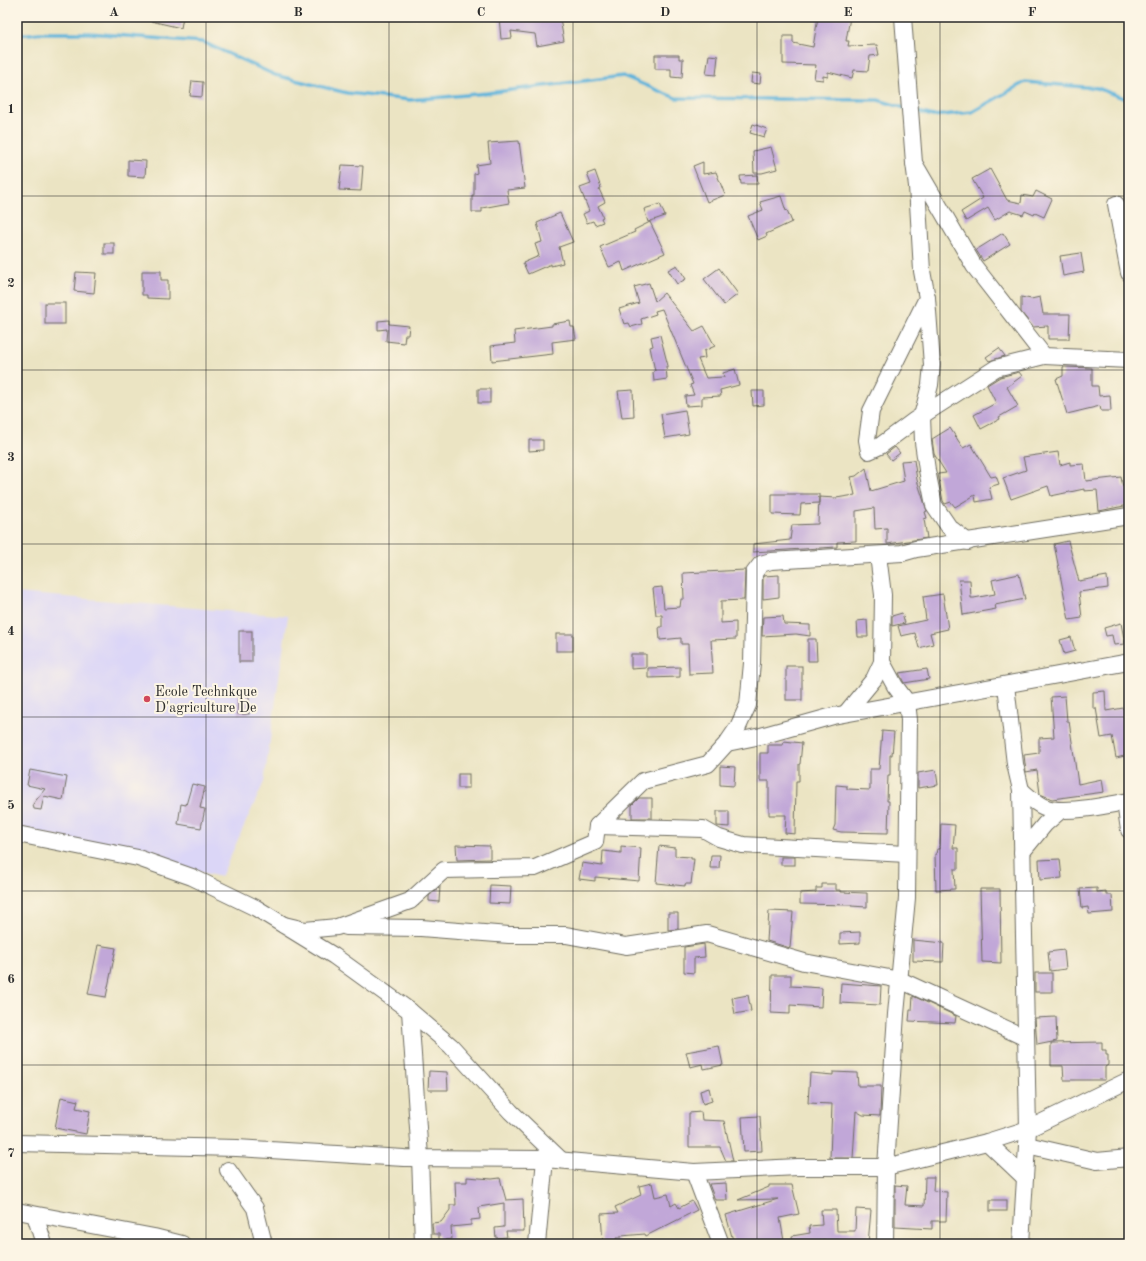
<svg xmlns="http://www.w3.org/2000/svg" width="1146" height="1261" viewBox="0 0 1146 1261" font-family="'Old Standard TT',serif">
  <rect width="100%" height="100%" fill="#fcf5e5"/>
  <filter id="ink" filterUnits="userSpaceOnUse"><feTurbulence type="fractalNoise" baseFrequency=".025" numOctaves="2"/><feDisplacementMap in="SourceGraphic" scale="8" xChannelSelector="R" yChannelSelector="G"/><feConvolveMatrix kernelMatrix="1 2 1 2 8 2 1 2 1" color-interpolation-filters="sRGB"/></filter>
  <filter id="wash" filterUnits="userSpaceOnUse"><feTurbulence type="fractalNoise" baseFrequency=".012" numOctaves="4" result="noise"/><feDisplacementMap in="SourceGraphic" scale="16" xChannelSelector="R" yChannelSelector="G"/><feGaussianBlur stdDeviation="0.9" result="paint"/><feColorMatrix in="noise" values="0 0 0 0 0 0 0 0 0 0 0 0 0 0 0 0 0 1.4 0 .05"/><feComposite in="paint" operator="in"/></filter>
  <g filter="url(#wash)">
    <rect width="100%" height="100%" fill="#ebe4c3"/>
    <polygon fill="#dbd6f7" points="17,593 288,616 264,782 221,877 17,827"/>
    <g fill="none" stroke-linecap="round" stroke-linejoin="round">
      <g stroke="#5fb4db" stroke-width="3.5">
        <polyline points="17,35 40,33 89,33 203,42 275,75 347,93 410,100 488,93 623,76 676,98 878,100 905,108"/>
        <polyline points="915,111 933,116 972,112 1025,82 1097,88 1129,100"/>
      </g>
    </g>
    <g id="blocks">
      <g fill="#c1a7d8">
        <polygon points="151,17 183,17 181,28 151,21"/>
        <polygon points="499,17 536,17 536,21 550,18 551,20 560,19 564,41 537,46 535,34 511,31 512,38 501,39"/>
        <polygon points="818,17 850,17 846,41 849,41 848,46 877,45 879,55 870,56 868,71 854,70 852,78 828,72 828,77 823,76 823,80 814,79 816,65 783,64 783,36 793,36 793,43 813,47"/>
        <polygon points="655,55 679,55 679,59 683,59 682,78 671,77 671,69 655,69"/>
        <polygon points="709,55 718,56 716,75 706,74"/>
        <polygon points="752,73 761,74 760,84 751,83"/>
        <polygon points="192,81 203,82 202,97 190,96"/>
        <polygon points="753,124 767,129 764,137 750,133"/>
        <polygon points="519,141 525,188 507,190 509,203 482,208 482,212 472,212 472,195 474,195 474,174 477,173 476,165 490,163 488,143"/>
        <polygon points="771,147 777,169 762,173 754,173 753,151"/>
        <polygon points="128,160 146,161 145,177 128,176"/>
        <polygon points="703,162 703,174 716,172 725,195 707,202 693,166"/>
        <polygon points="342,165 363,166 361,191 339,190"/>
        <polygon points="990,169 1007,200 1021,203 1022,195 1033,197 1036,191 1052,199 1044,217 1035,213 1034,215 1025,211 1023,215 1010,211 995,220 988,208 966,221 961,212 983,198 972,179"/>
        <polygon points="595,171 601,188 599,189 605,202 598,206 603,217 601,218 603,222 595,225 593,221 587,223 583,214 589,211 580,188 591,184 587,174"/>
        <polygon points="757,175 758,184 741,184 740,176"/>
        <polygon points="781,196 786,211 787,210 792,222 766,234 767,236 758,240 748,216 763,210 760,202"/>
        <polygon points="660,204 665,216 648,222 644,209"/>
        <polygon points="560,213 573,242 559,247 563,263 551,266 551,264 528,274 523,263 539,256 535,244 542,242 537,223"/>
        <polygon points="650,222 665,253 624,271 621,262 609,267 600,247 635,232 634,230"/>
        <polygon points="1003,233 1010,244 983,261 976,250"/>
        <rect x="104" y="243" width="10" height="11"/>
        <polygon points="1081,253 1084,272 1063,276 1060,256"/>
        <polygon points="677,265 686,279 677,284 668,270"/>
        <polygon points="719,268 738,294 724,305 704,279"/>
        <polygon points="142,271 161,271 161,280 168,280 168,299 147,298 147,295 142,295"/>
        <polygon points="76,272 96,273 94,293 74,291"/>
        <polygon points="649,283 655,301 664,293 694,331 704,326 715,346 704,351 705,358 698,359 706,378 724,377 723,373 735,369 739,385 720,390 721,396 702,397 702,405 686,406 685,396 694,395 690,385 693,384 662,309 655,311 656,314 641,319 642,324 631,327 629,323 624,324 619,309 639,303 634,287"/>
        <polygon points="1021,297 1031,299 1040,297 1043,314 1070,314 1069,339 1048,339 1048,326 1033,327 1021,312"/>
        <rect x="45" y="303" width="20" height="21"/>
        <polygon points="389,320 389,324 409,326 408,335 405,335 404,343 386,341 387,329 378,330 378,321"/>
        <polygon points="570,321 571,327 574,327 576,339 552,342 553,354 492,361 491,346 515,343 514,331 552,326 552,324"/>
        <polygon points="660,335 668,366 666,366 667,379 654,381 653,372 655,371 650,347 653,346 651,337"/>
        <polygon points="999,348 1005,356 989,361 986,357"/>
        <polygon points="1063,367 1092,368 1092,386 1098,386 1099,396 1110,395 1111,411 1101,411 1100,406 1067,414 1056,379 1063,376"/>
        <polygon points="1019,372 1022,376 1007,387 1018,406 999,417 1000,419 981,429 974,415 996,403 987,385 1000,377"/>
        <rect x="478" y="389" width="12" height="14"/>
        <polygon points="633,390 634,417 622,418 618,391"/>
        <polygon points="752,391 764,391 764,405 753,406"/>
        <polygon points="685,410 689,434 665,438 661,414"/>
        <polygon points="950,428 963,448 971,444 991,477 996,476 999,484 989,487 992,499 976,502 975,495 955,507 951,502 945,504 943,501 938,474 946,473 934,454 932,439"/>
        <polygon points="529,440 543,440 543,450 529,451"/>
        <polygon points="895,447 900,453 891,460 886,454"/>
        <polygon points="1058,452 1060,465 1070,462 1070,465 1084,464 1086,481 1121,477 1123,487 1129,486 1129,505 1099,511 1097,490 1084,491 1084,489 1051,496 1048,486 1011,499 1003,478 1026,470 1023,457"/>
        <polygon points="914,460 917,480 927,511 925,512 927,518 924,519 927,538 887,544 887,528 875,529 874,508 856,511 856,541 837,542 837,547 753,552 753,544 790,540 792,525 818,524 819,497 836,498 855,495 851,477 856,476 866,468 871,491 904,481 901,461"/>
        <polygon points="772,494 819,494 819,503 801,504 800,515 772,514"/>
        <polygon points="1068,541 1079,581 1107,576 1108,588 1079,592 1082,618 1069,620 1054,544"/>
        <polygon points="745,570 744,600 721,601 721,623 736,622 736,639 711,640 713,673 689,674 688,644 681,644 681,638 660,640 659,627 662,627 662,615 656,615 653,588 662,587 664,608 680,607 681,599 684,599 683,573"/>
        <polygon points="1019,574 1025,599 995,605 996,609 963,615 959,580 970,580 971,598 974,598 995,594 992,580"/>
        <polygon points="779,575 779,597 763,599 763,576"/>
        <polygon points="943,594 948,629 930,633 933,644 919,648 915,633 901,636 898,626 926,620 923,597"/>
        <polygon points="902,613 905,623 892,626 892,616"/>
        <polygon points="783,616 784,624 810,625 810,636 796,634 762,636 763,617"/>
        <polygon points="867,620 868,637 858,637 857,621"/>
        <polygon points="1121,623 1125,644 1114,645 1112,635 1106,636 1104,628"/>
        <rect x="239" y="631" width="13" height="31"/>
        <rect x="556" y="634" width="17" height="17"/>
        <polygon points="1071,637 1075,651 1064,654 1060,640"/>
        <polygon points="808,639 816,639 817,661 808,661"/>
        <polygon points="631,654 646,654 646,668 631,669"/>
        <rect x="786" y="666" width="16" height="34"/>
        <polygon points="680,667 680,677 648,678 648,668"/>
        <polygon points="927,669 929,679 904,683 899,673"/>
        <polygon points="1105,691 1106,711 1129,707 1129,755 1116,758 1112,736 1101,738 1096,708 1093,708 1093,692"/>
        <rect x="238" y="695" width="11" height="19"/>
        <polygon points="1065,696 1067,721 1069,721 1078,784 1102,779 1104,792 1052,799 1040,794 1037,770 1026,772 1024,755 1039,753 1039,738 1054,737 1051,697"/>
        <polygon points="882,731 894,732 892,755 890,755 890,775 888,775 887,801 889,801 888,833 841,832 833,830 835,825 836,785 847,786 847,789 870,790 870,769 879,769"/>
        <polygon points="784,741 802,743 800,764 799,764 799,781 796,781 795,834 785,833 786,815 769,815 769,781 760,781 760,753 768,753 768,745 783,745"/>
        <polygon points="720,766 735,767 734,786 720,785"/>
        <polygon points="30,770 67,777 63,800 44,796 41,810 34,809 33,804 45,789 27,785"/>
        <polygon points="936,770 938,785 918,788 918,773"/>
        <rect x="458" y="774" width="11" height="14"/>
        <polygon points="192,784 205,787 200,808 205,809 201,828 178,824 181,804 186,805"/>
        <polygon points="639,798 652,798 652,818 632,818 632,805"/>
        <polygon points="717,811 729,811 729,827 717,826"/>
        <polygon points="941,824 955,825 953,848 958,848 958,869 954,869 955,889 936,890 935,854 936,854 937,849 940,849"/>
        <polygon points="456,845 490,846 490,859 457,860"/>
        <polygon points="621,846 641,848 639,881 595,877 595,881 579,879 582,863 602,866 603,851 621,853"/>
        <polygon points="659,846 675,848 675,856 691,857 691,859 694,859 691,884 685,884 685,886 656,883"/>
        <polygon points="711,855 720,855 719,868 710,868"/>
        <rect x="781" y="857" width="14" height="8"/>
        <polygon points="1060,859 1062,878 1040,880 1039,860"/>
        <polygon points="822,884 836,884 836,890 841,890 841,892 867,893 867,907 851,906 851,905 800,904 800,893 816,892 816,888 822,888"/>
        <polygon points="490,885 511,886 510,904 489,903"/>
        <polygon points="440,886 439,902 429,901 429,896"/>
        <polygon points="1097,888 1097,892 1106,891 1106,895 1112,895 1113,912 1089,914 1088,907 1082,908 1080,889"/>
        <polygon points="980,889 1000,889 1001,963 982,962"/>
        <polygon points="769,911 793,912 790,948 767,941"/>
        <polygon points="668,913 678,913 678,929 668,930"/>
        <polygon points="860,932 860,943 840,944 840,933"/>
        <polygon points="913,940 944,943 943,962 913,961"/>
        <polygon points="704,944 705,957 694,958 694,973 684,972 684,947"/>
        <polygon points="98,945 116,948 106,997 88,994"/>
        <polygon points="1064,950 1066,969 1050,971 1048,952"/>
        <rect x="1035" y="973" width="17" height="19"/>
        <polygon points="772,975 791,975 791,986 822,988 821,1007 790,1005 790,1014 771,1013"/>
        <polygon points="841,983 881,986 880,1005 840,1003"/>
        <polygon points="748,995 751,1011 735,1014 732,998"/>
        <polygon points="913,996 956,1016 955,1023 909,1021 910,1010 912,1010"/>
        <polygon points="1056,1017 1057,1041 1037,1045 1035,1018"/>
        <polygon points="1102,1042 1102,1050 1106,1050 1106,1055 1108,1055 1108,1065 1105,1067 1105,1080 1064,1080 1063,1066 1051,1066 1051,1043"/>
        <polygon points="719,1046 723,1065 704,1069 703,1064 690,1067 686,1052"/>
        <polygon points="429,1071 447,1072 448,1090 428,1090"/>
        <polygon points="833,1072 857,1073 858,1086 881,1086 880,1116 863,1115 856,1111 853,1158 830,1158 832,1104 808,1103 810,1073 833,1075"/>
        <polygon points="709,1088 712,1101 703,1104 700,1091"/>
        <polygon points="61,1097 78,1101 76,1108 90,1111 86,1134 55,1128"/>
        <polygon points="701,1112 702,1120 724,1121 733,1161 726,1161 720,1147 689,1147 689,1113"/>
        <polygon points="760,1116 762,1151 744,1152 742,1117"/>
        <polygon points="467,1177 492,1179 500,1178 506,1200 523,1199 524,1231 506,1231 507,1237 496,1238 495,1228 504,1227 504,1203 479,1207 480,1219 471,1220 471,1225 451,1227 452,1239 439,1241 439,1234 433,1234 432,1223 441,1222 450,1210 450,1205 456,1205 455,1182 467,1182"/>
        <polygon points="925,1177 934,1177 933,1191 947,1192 946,1221 932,1221 932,1229 895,1227 895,1185 907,1186 905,1205 924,1206"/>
        <polygon points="652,1183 655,1197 668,1194 671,1206 676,1203 679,1208 692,1201 697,1210 646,1236 645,1234 621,1236 621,1238 616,1238 618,1244 603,1244 601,1214 618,1213 615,1207 641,1195 639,1186"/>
        <polygon points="726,1183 727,1200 715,1200 709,1184"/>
        <polygon points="769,1185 792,1185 799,1214 780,1218 784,1241 761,1244 734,1244 726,1215 778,1199 738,1200 769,1187"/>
        <rect x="990" y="1200" width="17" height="11"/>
        <polygon points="856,1209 871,1210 868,1244 839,1244 839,1240 818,1241 819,1244 793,1244 792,1236 810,1233 809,1226 822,1225 821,1210 836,1210 837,1231 855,1231"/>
      </g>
    </g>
  </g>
  <g filter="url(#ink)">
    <use href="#blocks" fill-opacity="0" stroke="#6e6c60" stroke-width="1"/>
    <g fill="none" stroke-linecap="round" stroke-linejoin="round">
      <defs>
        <g id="minor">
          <polyline points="903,17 914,163 974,266 1044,356 1129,360"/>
          <polyline points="914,163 917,186 922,271 927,298 871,411 867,440 869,451 880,446 915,420 996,368 1044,356"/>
          <polyline points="1116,204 1129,273"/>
          <polyline points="927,298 932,365 930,385 922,416 923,442 927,470 934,505 949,527 968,542"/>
          <polyline points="882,662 895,686 907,702 909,720 907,898 896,1014 886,1167 885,1244"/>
          <polyline points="1006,685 1015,764 1021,790 1028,1129 1021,1244"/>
          <polyline points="846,713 874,679 882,662 883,595 878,555"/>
          <polyline points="727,743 761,736 833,716 1129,662"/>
          <path d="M1021 790C1028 796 1035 803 1044 807 1062 815 1109 805 1129 801"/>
          <polyline points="1125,802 1129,830"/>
          <polyline points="597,826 703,829 719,838 743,845 906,854"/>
          <polyline points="17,834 138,858 192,877 256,908 334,956 410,1011 451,1046 511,1112 561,1160"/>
          <polyline points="1022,852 1045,824 1061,810"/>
          <polyline points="284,925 305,930 337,927 410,901 444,870 535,868 595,842 597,826 643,781 708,764 727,743 738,727 748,705 752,663 754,573 761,564 771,561 902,553 916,549 1129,516"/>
          <polyline points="346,927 421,928 509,935 566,935 626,946 707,934 804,962 900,980 1026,1038"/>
          <polyline points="410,1011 420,1157 423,1244"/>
          <polyline points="987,1142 1025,1178"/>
          <polyline points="17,1143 237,1148 404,1158 545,1159 694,1172 798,1167 886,1167 987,1142 1028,1129 1129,1080"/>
          <polyline points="1027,1145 1097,1161 1129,1158"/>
          <polyline points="228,1170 255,1208 264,1244"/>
          <polyline points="694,1172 721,1244"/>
          <polyline points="17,1211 154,1237 182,1244"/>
          <polyline points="35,1215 44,1244"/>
          <polyline points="537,1244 545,1159"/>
        </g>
      </defs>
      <use href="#minor" stroke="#6e6c60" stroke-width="18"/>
      <use href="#minor" stroke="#fff" stroke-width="16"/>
    </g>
  </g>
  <path fill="none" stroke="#2b2b2b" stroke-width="1" stroke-opacity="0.55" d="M206 17V1244M389 17V1244M573 17V1244M757 17V1244M940 17V1244M17 196H1129M17 370H1129M17 544H1129M17 717H1129M17 891H1129M17 1065H1129"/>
  <circle fill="#d1495b" stroke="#fcf5e5" stroke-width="1.5" cx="147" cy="699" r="4"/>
  <g text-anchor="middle" stroke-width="4" stroke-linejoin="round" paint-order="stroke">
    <g font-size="14" fill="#2b2b2b" stroke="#fcf5e5" text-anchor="start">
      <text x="155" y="696">Ecole Technkque<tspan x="155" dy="16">D'agriculture De</tspan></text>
    </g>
  </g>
  <rect width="1146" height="1261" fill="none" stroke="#fcf5e5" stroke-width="44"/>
  <rect x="22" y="22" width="1102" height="1217" fill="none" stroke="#2b2b2b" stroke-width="1.5"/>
  <g font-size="13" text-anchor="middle" font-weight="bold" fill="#2b2b2b">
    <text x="114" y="16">A</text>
    <text x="298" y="16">B</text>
    <text x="481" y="16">C</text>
    <text x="665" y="16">D</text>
    <text x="848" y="16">E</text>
    <text x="1032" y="16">F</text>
    <text x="11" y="113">1</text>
    <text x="11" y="287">2</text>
    <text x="11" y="461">3</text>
    <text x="11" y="635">4</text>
    <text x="11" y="809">5</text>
    <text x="11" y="983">6</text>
    <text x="11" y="1157">7</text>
  </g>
</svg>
